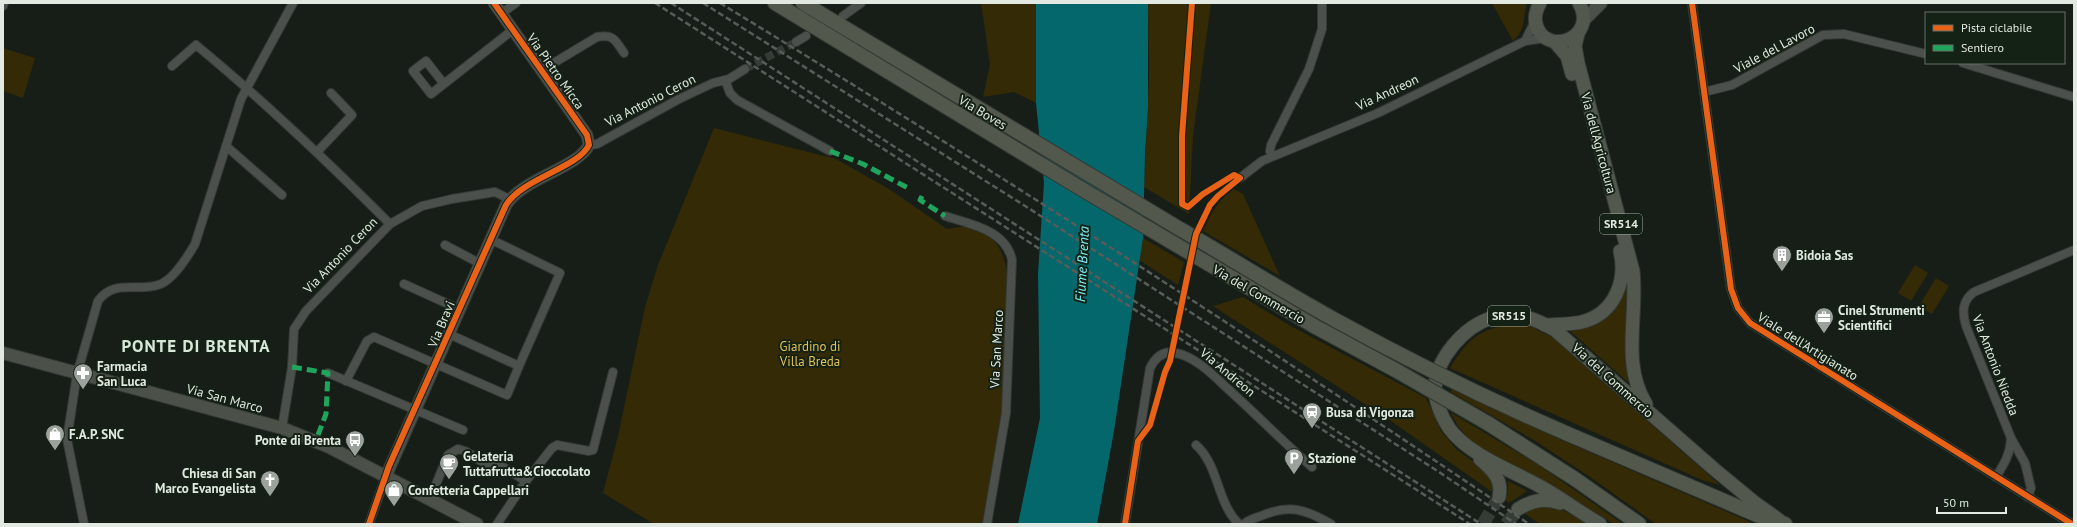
<svg xmlns="http://www.w3.org/2000/svg" width="2077" height="527" viewBox="0 0 2077 527" font-family="'PT Sans',sans-serif">
  <rect width="100%" height="100%" fill="#171e18"/>
  <g fill="#342a05">
    <polygon points="981,3 1036,3 1036,103 1014,92 983,97 990,64"/>
    <polygon points="1148,3 1211,3 1193,136 1189,214 1144,187 1149,77"/>
    <path d="M1492 3H1527C1523 17 1526 30 1513 41Z"/>
    <polygon points="3,48 35,58 23,98 3,91"/>
    <path d="M714 128 836 159 889 189 947 229C954 228 962 226 969 227 1000 233 1006 259 1009 286L1002 417 982 524H654L603 493 618 436 645 307 658 265Z"/>
    <path d="M1234 189 1243 194 1280 276 1203 231C1211 213 1218 200 1234 189Z"/>
    <polygon points="1143,238 1184,262 1178,285 1139,260"/>
    <polygon points="1915,265 1928,273 1911,301 1898,293"/>
    <polygon points="1936,278 1949,286 1932,314 1919,306"/>
    <path d="M1627 282 1628 371 1629 383 1570 331C1574 327 1581 326 1587 324 1611 314 1621 308 1627 282Z"/>
    <polygon points="1243,297 1289,325 1426,398 1441,431 1456,449 1486,471 1492,482 1492,492 1394,423 1213,306"/>
    <path d="M1507 325 1529 326 1552 337 1720 485 1702 480 1450 368C1465 343 1477 330 1507 325Z"/>
    <polygon points="1451,389 1566,442 1755,524 1656,524 1593,479 1537,442 1451,392"/>
    <polygon points="1450,412 1540,466 1623,524 1614,524 1567,495 1485,451 1467,437 1458,426"/>
    <polygon points="1508,481 1527,491 1509,503 1505,500 1508,492"/>
    <polygon points="1533,506 1558,507 1586,524 1540,524 1521,511"/>
  </g>
  <polygon fill="#03676c" points="1036,3 1148,3 1148,108 1145,154 1143,238 1114,431 1097,524 1018,524 1040,418 1038,274 1044,183 1036,103"/>
  <g fill="none" stroke-linecap="round" stroke-linejoin="round">
    <polyline stroke="#353c36" stroke-width="8" stroke-dasharray="8 4" stroke-linecap="butt" points="745,69 796,42"/>
    <g stroke="#353c36" stroke-width="13" stroke-dasharray="13 6" stroke-linecap="butt">
      <polyline points="1483,524 1499,497"/>
      <polyline points="1506,524 1518,509"/>
    </g>
    <defs>
      <g id="minor">
        <polyline points="1692,3 1731,289 1738,308 1750,323 2072,524"/>
        <polyline points="3,6 4,3"/>
        <polyline points="502,13 516,3"/>
        <polyline points="843,16 861,3"/>
        <polyline points="1525,41 1535,21"/>
        <polyline points="796,42 806,36"/>
        <polyline points="1963,63 2074,97"/>
        <path d="M172 66 196 45C264 101 327 161 390 224"/>
        <path d="M542 70 597 37C614 34 615 40 624 53"/>
        <polyline points="725,80 730,93 737,100 830,151"/>
        <polyline points="444,84 426,61 413,71 431,94 514,29"/>
        <polyline points="1704,92 1732,85 1823,35 1844,34 1926,54"/>
        <polyline points="589,145 597,144 679,99 713,83 729,79 745,69"/>
        <polyline points="226,146 282,195"/>
        <polyline points="317,152 352,115 331,93"/>
        <polyline points="1272,156 1270,151 1271,145 1309,69 1322,29 1322,3"/>
        <polyline points="1240,178 1262,161 1378,113 1525,41 1546,38"/>
        <path d="M945 216C970 224 1006 230 1012 260L1006 413 987 524"/>
        <polyline points="445,245 479,263"/>
        <polyline points="404,284 459,309"/>
        <polyline points="449,334 519,366 560,273 490,239"/>
        <polyline points="328,373 463,430"/>
        <polyline points="346,381 367,341 374,337 507,395 519,366"/>
        <polyline points="282,428 292,367 294,329 306,311 390,224 422,206 452,199 495,192 509,199"/>
        <path d="M1196 445C1219 465 1217 504 1239 524"/>
        <path d="M1996 477C2004 464 2010 455 2011 439"/>
        <path d="M2028 497 2031 488 2025 463 2011 438 1966 326C1962 312 1962 301 1974 292L2074 250"/>
        <polyline points="430,499 448,455 458,449 465,451 484,463 503,467 526,481"/>
        <path d="M84 524 67 439 77 374 98 301C114 279 135 292 158 285 173 281 188 256 195 244L241 99 293 3"/>
        <polyline points="369,524 386,476"/>
        <polyline points="497,524 526,481 552,448 557,445 589,451 593,450 613,372"/>
        <path d="M1125 524 1150 368C1155 358 1163 350 1176 353 1196 357 1214 376 1228 389 1257 415 1283 442 1312 467"/>
        <path d="M1244 524C1248 520 1255 518 1261 516 1289 504 1305 509 1331 524"/>
      </g>
      <path id="tertiary" d="M386 476 506 205C523 178 578 168 589 145L587 135 494 3"/>
      <g id="secondary">
        <polyline points="1584,20 1601,3"/>
        <polyline points="3,353 282,428 329,447 477,524"/>
      </g>
      <g id="primary">
        <path d="M1540 3C1536 10 1534 16 1536 24 1545 58 1599 38 1579 3"/>
        <path d="M1578 34 1575 46 1578 63 1633 271C1638 316 1621 364 1646 404"/>
        <polyline points="1555,42 1567,56 1572,74"/>
        <path d="M1545 325C1558 324 1573 325 1585 321 1615 312 1627 280 1620 251"/>
        <path d="M1480 459C1493 470 1503 480 1499 497"/>
        <path d="M1518 509C1533 500 1543 498 1560 503"/>
        <path d="M1600 524C1580 512 1562 499 1543 488 1514 471 1469 456 1449 428 1442 417 1435 401 1435 388 1436 358 1464 327 1491 318 1514 310 1536 319 1555 330L1714 469 1754 502 1779 520"/>
      </g>
      <g id="trunk">
        <polyline points="775,3 1085,191 1314,326 1399,372"/>
        <polyline points="803,3 1180,229"/>
        <polyline points="1489,424 1575,479 1639,524"/>
        <polyline points="1568,434 1757,515 1785,524"/>
      </g>
    </defs>
    <use href="#minor" stroke="#333934" stroke-width="10"/>
    <use href="#tertiary" stroke="#333934" stroke-width="13"/>
    <use href="#secondary" stroke="#333934" stroke-width="14"/>
    <use href="#primary" stroke="#333934" stroke-width="15"/>
    <use href="#trunk" stroke="#333934" stroke-width="16"/>
    <use href="#minor" stroke="#4c504c" stroke-width="8"/>
    <use href="#tertiary" stroke="#4c504c" stroke-width="11"/>
    <use href="#secondary" stroke="#4b5148" stroke-width="12"/>
    <use href="#primary" stroke="#52584e" stroke-width="13"/>
    <use href="#trunk" stroke="#52584c" stroke-width="14"/>
    <g stroke="#585c58" stroke-width="2.5" stroke-dasharray="6 3" stroke-linecap="butt">
      <polyline points="655,3 1470,524"/>
      <polyline points="671,3 1481,524"/>
      <polyline points="703,3 1022,204 1439,472 1516,524"/>
      <path d="M720 3C994 170 1264 344 1529 524"/>
    </g>
    <defs>
      <g id="trunk-bridge">
        <path d="M1180 229C1232 259 1284 292 1337 321 1412 362 1489 400 1568 434"/>
        <polyline points="1399,372 1489,424"/>
      </g>
    </defs>
    <use href="#trunk-bridge" stroke="#333934" stroke-width="16" stroke-linecap="butt"/>
    <use href="#trunk-bridge" stroke="#52584c" stroke-width="14"/>
    <g stroke="#20a55d" stroke-width="5" stroke-dasharray="10 5" stroke-linecap="butt">
      <polyline points="830,151 863,164 908,188"/>
      <polyline points="922,196 920,200 945,216"/>
      <polyline points="292,367 328,373 326,414 318,435"/>
    </g>
    <defs>
      <g id="cycleway">
        <polyline points="1692,3 1731,289 1738,308 1750,323 2072,524"/>
        <path d="M369 524 389 466 506 205C523 178 578 168 589 145L587 135 494 3"/>
        <polyline points="1125,524 1138,441 1150,425 1165,372 1170,361 1196,234 1210,205 1218,196 1240,178 1234,175 1203,194 1188,207 1182,204 1182,136 1192,3"/>
      </g>
    </defs>
    <use href="#cycleway" stroke="#142115" stroke-width="8"/>
    <use href="#cycleway" stroke="#ea6118" stroke-width="6"/>
  </g>
  <defs>
    <symbol id="building-pin" viewBox="-11 -11 22 30"><path d="M0 17L-7.5 6A9.5 9.5 0 1 1 7.5 6Z" fill="#9aa29b" stroke="#142115"/><path d="M-4-6H4V6H1V3H-1V6H-4ZM-2.5-4.3h1.7v1.8h-1.7ZM.8-4.3h1.7v1.8H.8ZM-2.5-1h1.7V.8h-1.7ZM.8-1h1.7V.8H.8Z" fill="#fff"/></symbol>
    <symbol id="office-pin" viewBox="-11 -11 22 30"><path d="M0 17L-7.5 6A9.5 9.5 0 1 1 7.5 6Z" fill="#9aa29b" stroke="#142115"/><path d="M-6-3h4V-5.5h4V-3h4V5H-6ZM-1-4.5V-3h2v-1.5ZM-6 0V1H6V0Z" fill="#fff"/></symbol>
    <symbol id="pharmacy-pin" viewBox="-11 -11 22 30"><path d="M0 17L-7.5 6A9.5 9.5 0 1 1 7.5 6Z" fill="#9aa29b" stroke="#142115"/><path d="M-2-6h4v4h4v4h-4v4h-4v-4h-4v-4h4Z" fill="#fff"/></symbol>
    <symbol id="station-pin" viewBox="-11 -11 22 30"><path d="M0 17L-7.5 6A9.5 9.5 0 1 1 7.5 6Z" fill="#9aa29b" stroke="#142115"/><path d="M-3-6H3Q5-6 5-4V2Q5 4 3 4L4.5 6H3L1.5 4h-3L-3 6H-4.5L-3 4Q-5 4-5 2V-4Q-5-6-3-6ZM-3.5-4v3h7v-3ZM-3.5 1v1.5H-2V1ZM2 1v1.5H3.5V1Z" fill="#fff"/></symbol>
    <symbol id="shop-pin" viewBox="-11 -11 22 30"><path d="M0 17L-7.5 6A9.5 9.5 0 1 1 7.5 6Z" fill="#9aa29b" stroke="#142115"/><path d="M-5-2.5h2.3a2.7 3.5 0 0 1 5.4 0H5L5.5 6h-11ZM-1.5-2.5h3a1.5 2.3 0 0 0-3 0Z" fill="#fff"/></symbol>
    <symbol id="bus-pin" viewBox="-11 -11 22 30"><path d="M0 17L-7.5 6A9.5 9.5 0 1 1 7.5 6Z" fill="#9aa29b" stroke="#142115"/><path d="M-5-6H5V4H4V6H2V4H-2V6H-4V4H-5ZM-3.5-4V0h7V-4ZM-3.5 1.2v1.5H-2V1.2ZM2 1.2v1.5H3.5V1.2Z" fill="#fff"/></symbol>
    <symbol id="parking-pin" viewBox="-11 -11 22 30"><path d="M0 17L-7.5 6A9.5 9.5 0 1 1 7.5 6Z" fill="#9aa29b" stroke="#142115"/><path d="M-3.5-5.5H1a3.5 3.5 0 0 1 0 7H-1V5.5H-3.5ZM-1-3.4V-.6H.8a1.4 1.4 0 0 0 0-2.8Z" fill="#fff"/></symbol>
    <symbol id="cafe-pin" viewBox="-11 -11 22 30"><path d="M0 17L-7.5 6A9.5 9.5 0 1 1 7.5 6Z" fill="#9aa29b" stroke="#142115"/><path d="M-5.5-4.5H6V0H3Q3 3.5 0 3.5H-2.5Q-5.5 3.5-5.5 0ZM3-3.2v2h1.7v-2ZM-6 4.5H4V6H-6Z" fill="#fff"/></symbol>
    <symbol id="church-pin" viewBox="-11 -11 22 30"><path d="M0 17L-7.5 6A9.5 9.5 0 1 1 7.5 6Z" fill="#9aa29b" stroke="#142115"/><path d="M-1.2-6h2.4v3.5h3.3v2.4h-3.3V6h-2.4V-.1h-3.3v-2.4h3.3Z" fill="#fff"/></symbol>
  </defs>
  <g fill-rule="evenodd">
    <use href="#building-pin" x="1771" y="244" width="22" height="30"/>
    <use href="#office-pin" x="1813" y="306" width="22" height="30"/>
    <use href="#pharmacy-pin" x="72" y="362" width="22" height="30"/>
    <use href="#station-pin" x="1301" y="401" width="22" height="30"/>
    <use href="#shop-pin" x="44" y="423" width="22" height="30"/>
    <use href="#bus-pin" x="344" y="429" width="22" height="30"/>
    <use href="#parking-pin" x="1283" y="447" width="22" height="30"/>
    <use href="#cafe-pin" x="438" y="452" width="22" height="30"/>
    <use href="#church-pin" x="259" y="469" width="22" height="30"/>
    <use href="#shop-pin" x="383" y="479" width="22" height="30"/>
  </g>
  <g text-anchor="middle" stroke-width="4" stroke-linejoin="round" paint-order="stroke">
    <g fill="#142115" stroke="#a4ada4" stroke-width="1">
      <rect x="1600" y="214" width="42" height="20" rx="3"/>
      <rect x="1488" y="306" width="42" height="20" rx="3"/>
    </g>
    <g font-size="12" font-weight="bold" fill="#e1e9e1">
      <text x="1621" y="228">SR514</text>
      <text x="1509" y="320">SR515</text>
    </g>
    <g font-size="13" fill="#e1e9e1" stroke="#142115">
      <text transform="translate(1774 48) rotate(-28)" y="5">Viale del Lavoro</text>
      <text transform="translate(556 71) rotate(55)" y="5">Via Pietro Micca</text>
      <text transform="translate(1387 92) rotate(-25)" y="5">Via Andreon</text>
      <text transform="translate(650 100) rotate(-27)" y="5">Via Antonio Ceron</text>
      <text transform="translate(983 112) rotate(31)" y="5">Via Boves</text>
      <text transform="translate(1599 143) rotate(75)" y="5">Via dell'Agricoltura</text>
      <text transform="translate(340 255) rotate(-46)" y="5">Via Antonio Ceron</text>
      <text transform="translate(1259 294) rotate(30)" y="5">Via del Commercio</text>
      <text transform="translate(441 324) rotate(-67)" y="5">Via Bravi</text>
      <text transform="translate(1808 346) rotate(32)" y="5">Viale dell'Artigianato</text>
      <text transform="translate(996 349) rotate(-87)" y="5">Via San Marco</text>
      <text transform="translate(1996 365) rotate(69)" y="5">Via Antonio Niedda</text>
      <text transform="translate(1228 372) rotate(40)" y="5">Via Andreon</text>
      <text transform="translate(1613 380) rotate(42)" y="5">Via del Commercio</text>
      <text transform="translate(225 398) rotate(15)" y="5">Via San Marco</text>
    </g>
    <g font-size="13" font-weight="bold" fill="#e1e9e1" stroke="#142115" text-anchor="start">
      <text x="1796" y="260">Bidoia Sas</text>
      <text x="1838" y="315">Cinel Strumenti<tspan x="1838" dy="15">Scientifici</tspan></text>
      <text x="97" y="371">Farmacia<tspan x="97" dy="15">San Luca</tspan></text>
      <text x="1326" y="417">Busa di Vigonza</text>
      <text x="69" y="439">F.A.P. SNC</text>
      <text x="341" y="445" text-anchor="end">Ponte di Brenta</text>
      <text x="463" y="461">Gelateria<tspan x="463" dy="15">Tuttafrutta&amp;Cioccolato</tspan></text>
      <text x="1308" y="463">Stazione</text>
      <text x="256" y="478" text-anchor="end">Chiesa di San<tspan x="256" dy="15">Marco Evangelista</tspan></text>
      <text x="408" y="495">Confetteria Cappellari</text>
    </g>
    <g font-size="13" fill="#e3c152" stroke="#142115">
      <text x="810" y="351">Giardino di<tspan x="810" dy="15">Villa Breda</tspan></text>
    </g>
    <g font-size="14" font-style="italic" fill="#7df2fa" stroke="#142115">
      <text transform="translate(1082 264) rotate(-87)" y="5">Fiume Brenta</text>
    </g>
    <g font-size="17" font-weight="bold" letter-spacing="1" fill="#d7e8d8" stroke="#142115">
      <text x="196" y="352">PONTE DI BRENTA</text>
    </g>
  </g>
  <rect width="2077" height="527" fill="none" stroke="#e1e9e1" stroke-width="8"/>
  <rect x="1925" y="12" width="140" height="52" fill="#142115" stroke="#667167"/>
  <rect x="1933" y="25" width="20" height="6" fill="#ea6118" stroke="#667167"/>
  <text x="1961" y="32" font-size="12" fill="#e1e9e1">Pista ciclabile</text>
  <rect x="1933" y="45" width="20" height="6" fill="#20a55d" stroke="#667167"/>
  <text x="1961" y="52" font-size="12" fill="#e1e9e1">Sentiero</text>
  <path d="M1937 507v6h69v-6" fill="none" stroke="#e1e9e1" stroke-width="2"/>
  <text x="1943" y="507" font-size="12" fill="#e1e9e1" stroke="#142115" stroke-width="3" paint-order="stroke">50 m</text>
</svg>
